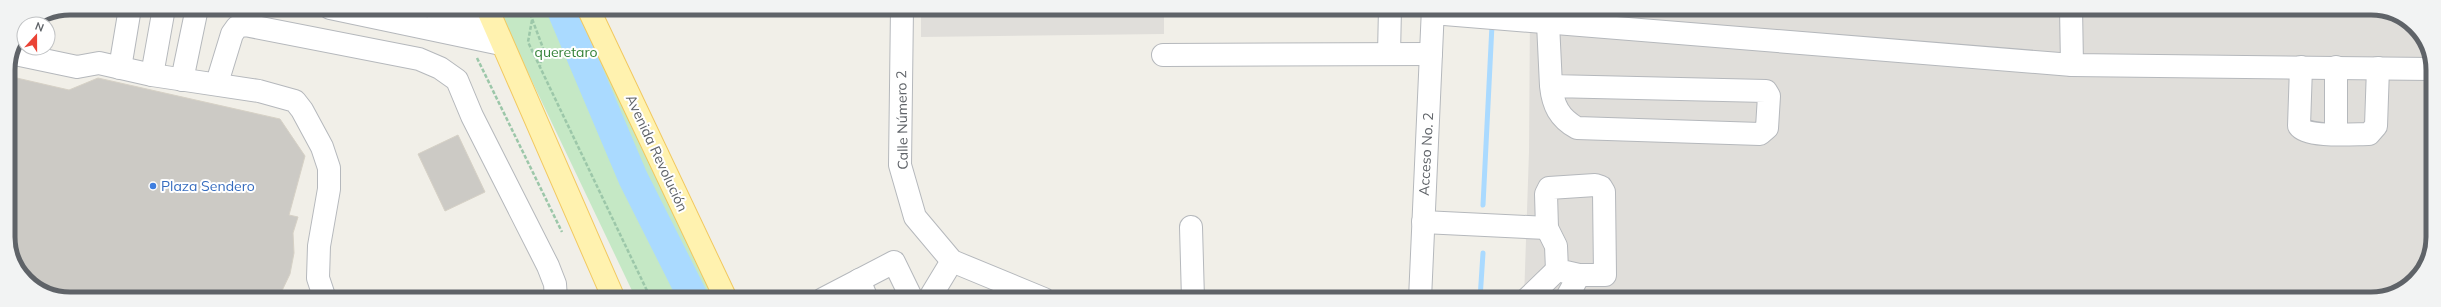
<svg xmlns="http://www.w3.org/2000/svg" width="2441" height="307" viewBox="0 0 2441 307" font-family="Mulish,sans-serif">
  <rect width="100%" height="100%" fill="#f1efe8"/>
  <g fill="#e0deda">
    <polygon points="921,8 1164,8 1164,34 921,37"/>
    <polygon points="1530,8 2379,9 2412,24 2432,58 2432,245 2412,283 2371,299 1524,299 1529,152"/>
  </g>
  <polygon fill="#c5e8c5" points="497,8 594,8 727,299 636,299"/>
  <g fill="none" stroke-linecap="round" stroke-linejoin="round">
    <g stroke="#aadaff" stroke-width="5">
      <polyline points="1483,205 1492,25"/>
      <polyline points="1480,299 1483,253"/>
    </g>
    <polyline stroke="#aadaff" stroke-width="30" points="561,8 633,178 694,299"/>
  </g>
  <g fill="#cccac5" stroke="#d6d1c6">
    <polygon points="8,76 69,90 98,78 280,119 305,156 289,215 298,217 293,233 294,253 290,274 278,299 62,298 29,283 10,253"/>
    <polygon points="458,135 485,192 445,211 418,154"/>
  </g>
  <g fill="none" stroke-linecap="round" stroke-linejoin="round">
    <defs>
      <g id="minor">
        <polyline points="330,8 501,44"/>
        <polyline points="433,8 492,24"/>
        <polyline points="902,8 900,165 915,217 952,261 1044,299"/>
        <polyline points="2071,8 2072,65"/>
        <polyline points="1432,13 2072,65 2432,69"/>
        <path d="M1548 23 1551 86C1553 105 1559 118 1577 128L1760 134 1767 128 1769 96 1766 91 1551 86"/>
        <polyline points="15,54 77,67 99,63 152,75 259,91 295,101 302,110 322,147 329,168 329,189 319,246 318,278 325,299"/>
        <polyline points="1389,54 1390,8"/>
        <polyline points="1163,55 1431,54"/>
        <path d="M2301 67 2299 126C2307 138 2354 134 2369 134L2376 126 2378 68"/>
        <polyline points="2336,67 2336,134"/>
        <polyline points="120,68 130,8"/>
        <polyline points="152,75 164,8"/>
        <polyline points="182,80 197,8"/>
        <polyline points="217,83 232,34 237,27 245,25 419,59 440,68 457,80 472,116 548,266 555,284 556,299"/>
        <polygon points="1595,185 1601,187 1604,192 1605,275 1579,275 1557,270 1556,246 1547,228 1546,194 1549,188"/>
        <polyline points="1423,222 1547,228"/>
        <polyline points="1191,227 1193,299"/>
        <polyline points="859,280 867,299"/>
        <polyline points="823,299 894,262 912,299"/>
        <polyline points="929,299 952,261"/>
        <polyline points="1420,299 1433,8"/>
        <polyline points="1527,299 1557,270"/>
        <polyline points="1566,299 1579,275"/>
      </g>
      <g id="major">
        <polyline points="487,8 614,299"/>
        <polyline points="588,8 726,299"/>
      </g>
    </defs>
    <use href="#minor" stroke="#b5b8bc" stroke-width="24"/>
    <use href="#major" stroke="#f2c960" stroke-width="24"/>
    <g stroke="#9cc7a9" stroke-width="2.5" stroke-dasharray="4 2" stroke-linecap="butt">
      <polyline points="291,8 313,13"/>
      <polyline points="528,8 543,48 540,66"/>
      <polyline points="532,20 528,42 651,299"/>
      <polyline points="477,58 562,232"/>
    </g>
    <use href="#minor" stroke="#fff" stroke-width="22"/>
    <use href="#major" stroke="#fff2af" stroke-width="22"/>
  </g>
  <circle fill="#3f7fe0" stroke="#fff" stroke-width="1.5" cx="153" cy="186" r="4"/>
  <g text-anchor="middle" stroke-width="4" stroke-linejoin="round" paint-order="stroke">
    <g font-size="14" fill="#348238" stroke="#fff">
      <text x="566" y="57">queretaro</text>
    </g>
    <g font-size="14" fill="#5f6368" stroke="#fff">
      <text transform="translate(902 120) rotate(-91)" y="5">Calle Número 2</text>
      <text transform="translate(657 153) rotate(65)" y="5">Avenida Revolución</text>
      <text transform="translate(1426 154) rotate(-87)" y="5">Acceso No. 2</text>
    </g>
    <g font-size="14" fill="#366cbe" stroke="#fff" text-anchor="start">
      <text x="161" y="191">Plaza Sendero</text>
    </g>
  </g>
  <path d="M0 0H2441V307H0ZM70 15H2371A55 55 0 0 1 2426 70V237A55 55 0 0 1 2371 292H70A55 55 0 0 1 15 237V70A55 55 0 0 1 70 15Z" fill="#f2f3f3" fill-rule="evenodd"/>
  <path fill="none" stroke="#5f6368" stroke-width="5" d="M70 15H2371A55 55 0 0 1 2426 70V237A55 55 0 0 1 2371 292H70A55 55 0 0 1 15 237V70A55 55 0 0 1 70 15Z"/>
  <g transform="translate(36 36) rotate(21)"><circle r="19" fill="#ffffff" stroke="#bfc1c3"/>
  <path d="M0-3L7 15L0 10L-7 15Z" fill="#ea4335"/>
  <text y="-6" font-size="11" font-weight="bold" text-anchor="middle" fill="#5f6368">N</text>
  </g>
</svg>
